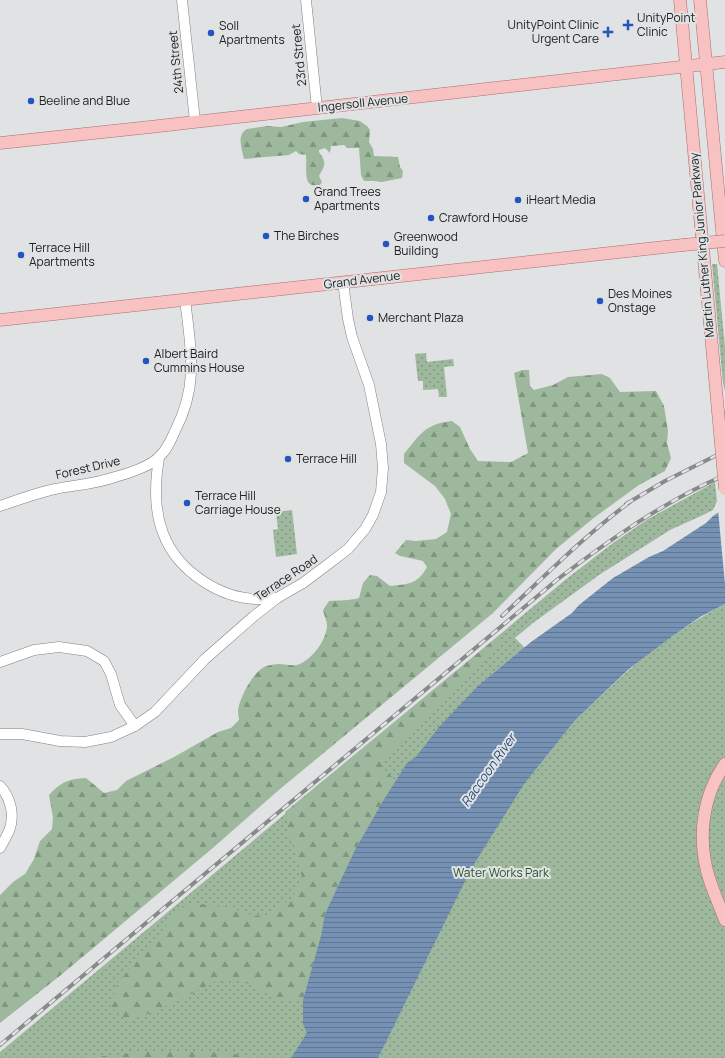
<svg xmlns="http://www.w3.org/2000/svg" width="725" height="1058" viewBox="0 0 725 1058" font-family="Manrope,sans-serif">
  <defs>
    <pattern id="green-dots" width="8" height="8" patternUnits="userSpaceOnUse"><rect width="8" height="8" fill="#9eb89e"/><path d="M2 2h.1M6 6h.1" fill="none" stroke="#809580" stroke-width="1.8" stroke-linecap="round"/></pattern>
    <pattern id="forest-firs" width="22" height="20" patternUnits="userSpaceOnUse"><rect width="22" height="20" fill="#9eb89e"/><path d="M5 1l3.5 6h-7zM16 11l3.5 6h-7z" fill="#809580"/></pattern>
    <pattern id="water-rules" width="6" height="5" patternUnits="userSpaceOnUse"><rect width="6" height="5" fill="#7591b3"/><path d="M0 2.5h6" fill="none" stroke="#607691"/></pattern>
  </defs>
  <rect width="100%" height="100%" fill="#e1e2e4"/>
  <g fill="url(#green-dots)">
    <polygon points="712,264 717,264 725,347 725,391 723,383"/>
    <polygon points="426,353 427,362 453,359 454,366 444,367 447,397 439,397 438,389 423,390 423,381 418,381 415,354"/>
    <path d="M715 482 717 501 713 510 701 516 670 530 599 575 533 623 515 638 586 709C600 697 614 683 629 670 658 644 691 622 725 604V1058H0V1052L565 580 613 543 648 519Z"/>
    <polygon points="292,510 297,554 276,557 273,530 278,529 276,512"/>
  </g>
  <g fill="url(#forest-firs)">
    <path d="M342 118 360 121 367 126 370 130 369 142 373 149 374 156 398 157 400 167 403 171 402 178 382 182 374 181H364L361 175 359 148H347L344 145 331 146 330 153 325 148 319 150V152C327 163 325 165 319 176L322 182 320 185C317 185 312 186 310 184 304 180 307 162 306 155L299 154 296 151 289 155 244 159C242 149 236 135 247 129L267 126 281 127 303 122Z"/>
    <path d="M522 370H529L530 386 534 390 553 385 568 377 602 374 610 378 620 392 656 391 664 406 668 431 667 443 671 458 665 471 639 485 595 517 556 549 493 613 280 789 214 847 61 975 0 1023V895L13 882 25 874 34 859 40 841 52 829 53 818 49 795C61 782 68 779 86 778L104 793 117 790 126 781 174 757 218 732 231 728 239 720C239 717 238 714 238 711 239 699 254 669 267 666 270 665 275 664 279 664 285 664 291 666 297 665 311 661 327 640 327 625 327 621 324 615 323 610L329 601C340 600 348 601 359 598L363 583 370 575 377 576 390 586C408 584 417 585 427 567L423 561 400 556 395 553 406 540 416 541 436 539 447 532 451 514 445 499 435 486 404 463V454C420 435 424 424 452 421L460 427 470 449 478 461 511 462 528 453 514 373Z"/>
    <polygon points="500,637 502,640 498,648 438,705 403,740 383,758 382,767 396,781 355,850 325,914 321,936 303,1000 284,1002 243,981 216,981 179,1000 145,1015 127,1020 110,1007 118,982 141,957 181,907 192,903 233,908 243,913 266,917 293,897 302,877 288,829 285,812 496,638"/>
    <polygon points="145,1052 221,1052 248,1056 250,1058 85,1058"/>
  </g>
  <polygon fill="url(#water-rules)" points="725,508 725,604 700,617 671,637 629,669 575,720 524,784 471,869 378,1058 291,1058 307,1033 303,1024 303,1000 321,936 325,914 355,850 383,801 407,763 416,757 439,727 478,686 531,642 572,613 579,605 613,578 649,557 663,551 706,523 713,516"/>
  <polygon fill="#e1e2e4" points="725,506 725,584 718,510"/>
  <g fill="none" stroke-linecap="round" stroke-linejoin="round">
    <defs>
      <g id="minor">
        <polyline points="182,0 195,121"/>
        <polyline points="306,0 317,108"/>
        <path d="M159 458C155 482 154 510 163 533 177 571 221 600 261 599 266 599 272 598 277 598"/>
        <path d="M0 506C18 500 36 493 55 489 75 485 96 484 115 477 127 474 151 466 159 457 167 450 171 440 175 431 199 385 191 349 185 300"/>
        <polyline points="0,662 34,650 59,647 87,651 104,661 111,674 120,705 135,726"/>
        <polyline points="0,734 22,734 60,741 85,742 111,737 135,726 155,712 205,659 254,616 277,598 303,583 327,565 348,549 365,529 373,515 381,492 383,468 381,444 369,385 352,337 348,319 343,282"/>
        <path d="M0 786C11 798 15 816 9 831 6 837 3 843 0 848"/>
      </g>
      <g id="major">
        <polyline points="680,0 718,411"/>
        <polyline points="700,0 725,261"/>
        <polyline points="0,143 150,127 725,62"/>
        <polyline points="0,320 683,245"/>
        <path d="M725 764C703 795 698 834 707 871 711 887 719 904 725 920"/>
      </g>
    </defs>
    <use href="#minor" stroke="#7f8081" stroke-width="11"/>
    <use href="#major" stroke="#a96f6f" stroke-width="13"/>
    <use href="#minor" stroke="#fff" stroke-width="10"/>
    <use href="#major" stroke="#f8c2c2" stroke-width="12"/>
    <defs>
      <g id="rail">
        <polyline points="626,504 665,481 725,451"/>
        <path d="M502 616C544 577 584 536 630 502"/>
        <path d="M0 1045 558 579C609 540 665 501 725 475"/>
      </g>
    </defs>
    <use href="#rail" stroke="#88898a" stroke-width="4"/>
    <use href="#rail" stroke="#e1e2e4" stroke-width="2.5" stroke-dasharray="8" stroke-linecap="butt"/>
    <defs>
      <g id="major-bridge">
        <polyline points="683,245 725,241"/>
        <polyline points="718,411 725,489"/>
      </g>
    </defs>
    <use href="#major-bridge" stroke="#a96f6f" stroke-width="13" stroke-linecap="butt"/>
    <use href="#major-bridge" stroke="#f8c2c2" stroke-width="12"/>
  </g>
  <g fill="#2055c2" stroke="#e1e2e4" stroke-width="1.5">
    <path d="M626 19h4v4h4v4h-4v4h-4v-4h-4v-4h4z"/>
    <path d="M606 26h4v4h4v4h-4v4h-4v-4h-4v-4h4z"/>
    <circle cx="211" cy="33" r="4"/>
    <circle cx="31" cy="101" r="4"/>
    <circle cx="306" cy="199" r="4"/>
    <circle cx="518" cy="200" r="4"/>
    <circle cx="431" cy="218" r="4"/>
    <circle cx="266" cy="236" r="4"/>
    <circle cx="386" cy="244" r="4"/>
    <circle cx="21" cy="255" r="4"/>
    <circle cx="600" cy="301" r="4"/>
    <circle cx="370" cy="318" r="4"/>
    <circle cx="146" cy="361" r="4"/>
    <circle cx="288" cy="459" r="4"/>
    <circle cx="187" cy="503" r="4"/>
  </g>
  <g text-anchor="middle" stroke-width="4" stroke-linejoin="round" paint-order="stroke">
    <g font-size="12" fill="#202121" stroke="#e1e2e4" text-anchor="start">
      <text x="637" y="22">UnityPoint<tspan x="637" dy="14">Clinic</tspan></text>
      <text x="599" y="29" text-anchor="end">UnityPoint Clinic<tspan x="599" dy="14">Urgent Care</tspan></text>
      <text x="219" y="30">Soll<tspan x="219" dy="14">Apartments</tspan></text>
      <text x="39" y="105">Beeline and Blue</text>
      <text x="314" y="196">Grand Trees<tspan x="314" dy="14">Apartments</tspan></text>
      <text x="526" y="204">iHeart Media</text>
      <text x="439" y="222">Crawford House</text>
      <text x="274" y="240">The Birches</text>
      <text x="394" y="241">Greenwood<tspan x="394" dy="14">Building</tspan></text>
      <text x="29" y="252">Terrace Hill<tspan x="29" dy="14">Apartments</tspan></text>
      <text x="608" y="298">Des Moines<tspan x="608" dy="14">Onstage</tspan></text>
      <text x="378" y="322">Merchant Plaza</text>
      <text x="154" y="358">Albert Baird<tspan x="154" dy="14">Cummins House</tspan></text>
      <text x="296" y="463">Terrace Hill</text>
      <text x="195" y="500">Terrace Hill<tspan x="195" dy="14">Carriage House</tspan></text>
    </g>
    <g font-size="12" fill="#202121" stroke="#e1e2e4">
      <text transform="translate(299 55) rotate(-96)" y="4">23rd Street</text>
      <text transform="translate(176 62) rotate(-96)" y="4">24th Street</text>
      <text transform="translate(363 103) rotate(-6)" y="4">Ingersoll Avenue</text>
      <text transform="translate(702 245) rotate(-95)" y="4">Martin Luther King Junior Parkway</text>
      <text transform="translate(362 280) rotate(-7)" y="4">Grand Avenue</text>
      <text transform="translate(88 468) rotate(-13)" y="4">Forest Drive</text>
      <text transform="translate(286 578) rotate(-34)" y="4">Terrace Road</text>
    </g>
    <g font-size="12" fill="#255529" stroke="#e1e2e4">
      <text x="501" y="877">Water Works Park</text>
    </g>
    <g font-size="13" font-style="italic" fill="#254d7a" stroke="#e1e2e4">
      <text transform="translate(488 770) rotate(-55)" y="5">Raccoon River</text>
    </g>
  </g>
</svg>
